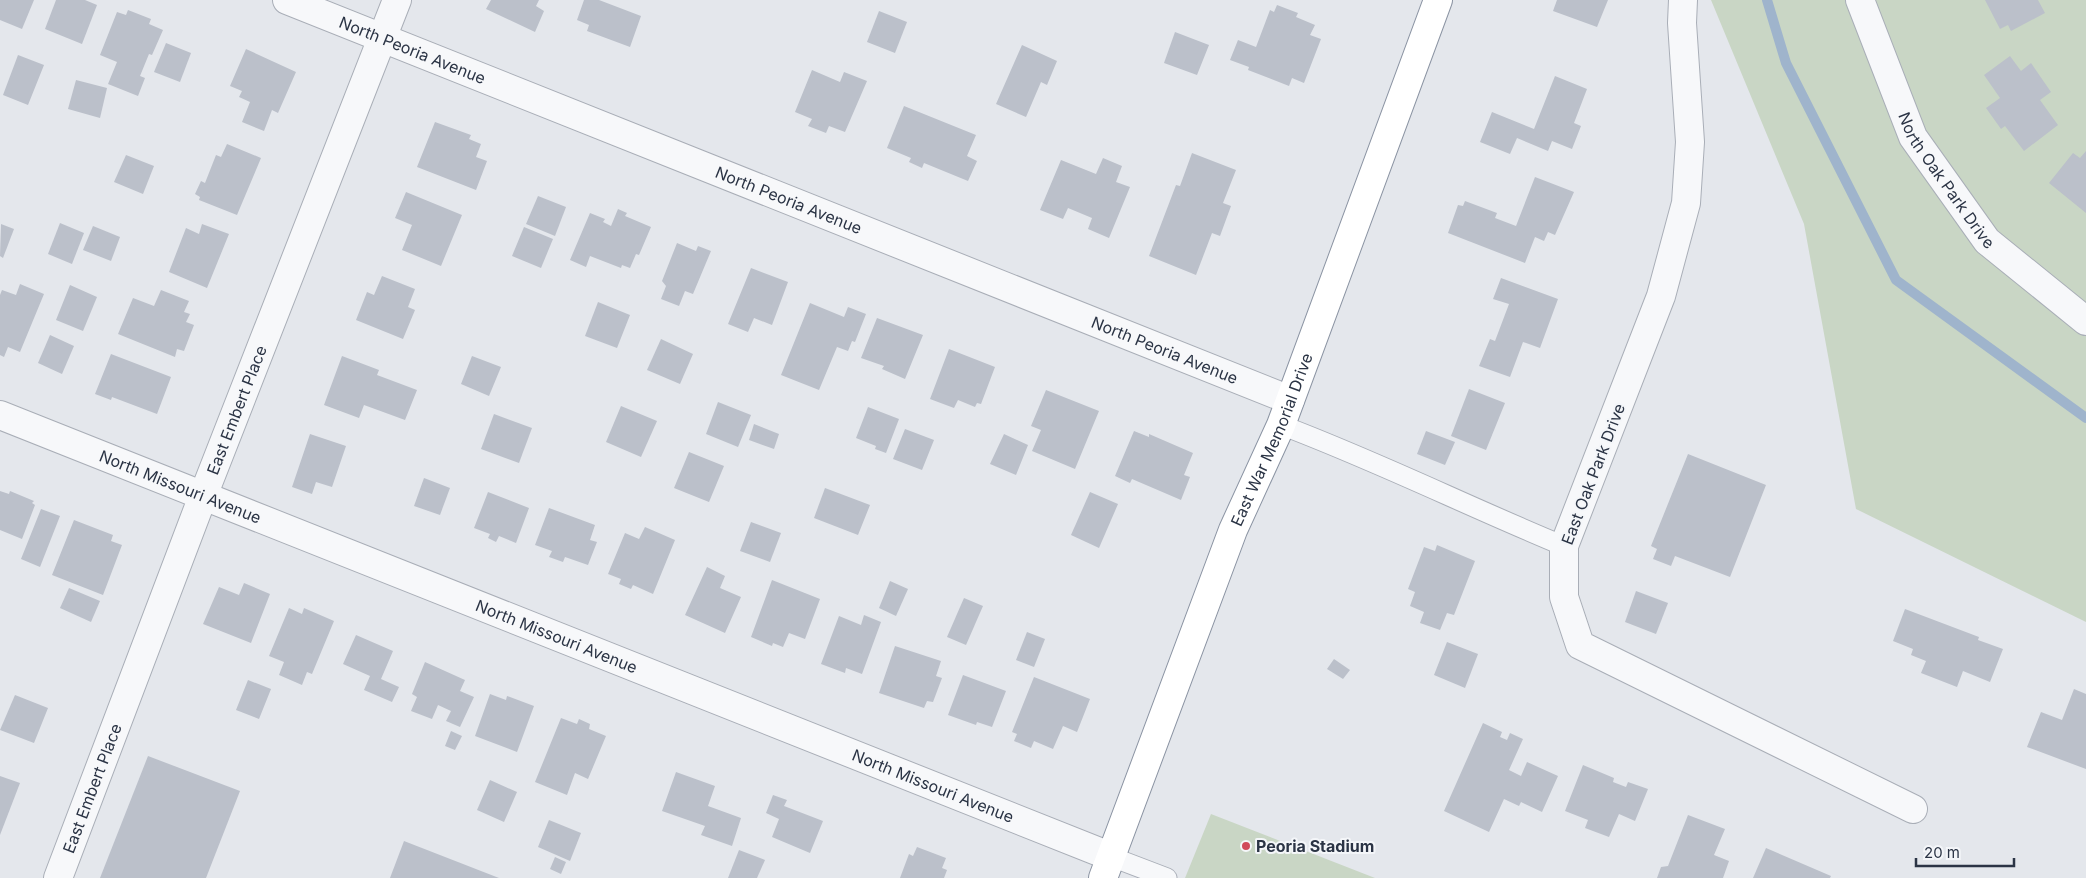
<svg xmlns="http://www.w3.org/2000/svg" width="2086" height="878" viewBox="0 0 2086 878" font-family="Inter,sans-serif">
  <rect width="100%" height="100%" fill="#e4e7ec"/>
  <g fill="#c9d6c5">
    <polygon points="1711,0 2086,0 2086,622 1856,509 1804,224"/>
    <polygon points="1211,814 1375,878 1185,878"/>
  </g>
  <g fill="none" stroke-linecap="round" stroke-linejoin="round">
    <polyline stroke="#9fb4cc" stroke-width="10" points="1767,0 1786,63 1896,280 2086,418"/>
  </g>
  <g fill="#bbc0ca">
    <polygon points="0,0 34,0 22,29 0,20"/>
    <polygon points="56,0 85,0 97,5 82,44 45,29"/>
    <polygon points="491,0 539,0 536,6 544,11 535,32 486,9"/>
    <polygon points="584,0 599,0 641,16 630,47 587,31 589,25 577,20"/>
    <polygon points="1557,0 1608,0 1597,27 1553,11"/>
    <polygon points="1985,0 2038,0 2045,13 2011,31 2008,25 2000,29"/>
    <polygon points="1277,5 1298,13 1296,17 1315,25 1310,35 1321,39 1304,83 1292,78 1289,86 1248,70 1249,67 1230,60 1238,40 1256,47 1270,10 1274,12"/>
    <polygon points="128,10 151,19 149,24 163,30 152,55 149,54 140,76 145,78 138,96 108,84 117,62 100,55 117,12 126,15"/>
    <polygon points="879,11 907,22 895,53 867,42"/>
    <polygon points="1175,32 1209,45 1197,75 1164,63"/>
    <polygon points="166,43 191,53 180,82 154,72"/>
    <polygon points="1022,45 1057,61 1047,85 1041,82 1026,117 996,104"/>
    <polygon points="246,49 296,72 278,113 272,110 264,131 242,122 250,102 239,97 242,91 230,86"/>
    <polygon points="18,55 44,65 28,105 3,95"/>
    <polygon points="2010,56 2021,71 2031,63 2051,92 2040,100 2058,125 2024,151 2005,126 2001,129 1986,108 2000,98 1984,75"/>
    <polygon points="812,70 840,82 844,72 867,81 845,132 829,126 826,133 808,126 812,119 795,112"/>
    <polygon points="1555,76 1587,89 1574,123 1581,126 1572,149 1552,141 1548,151 1517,138 1510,154 1480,142 1492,112 1534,129"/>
    <polygon points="76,80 107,88 100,118 68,109"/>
    <polygon points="904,106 976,135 967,156 977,161 968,181 924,163 922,168 909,162 911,158 887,148"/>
    <polygon points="435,122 471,135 469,139 481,144 476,157 487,161 476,190 417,167"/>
    <polygon points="227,144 261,158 237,215 199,200 200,197 195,194 201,181 205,183 216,155 221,157"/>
    <polygon points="2086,151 2086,213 2049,183 2073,153 2080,158"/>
    <polygon points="1192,153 1236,170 1223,203 1231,206 1220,236 1212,233 1196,275 1149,256 1176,185 1180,186"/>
    <polygon points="126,155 154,166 143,194 114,182"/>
    <polygon points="1103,158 1122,166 1116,182 1130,187 1109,238 1088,229 1092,218 1068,208 1063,219 1040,210 1061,160 1096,174"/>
    <polygon points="1535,177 1574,192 1555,235 1548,232 1544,241 1535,237 1525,263 1448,233 1458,205 1463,206 1465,201 1497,213 1495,218 1516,226"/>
    <polygon points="406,192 462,215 441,266 402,250 412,225 395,218"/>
    <polygon points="538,196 566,207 555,236 526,224"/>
    <polygon points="618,209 627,213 625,216 651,227 639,255 636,254 630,268 622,265 621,268 590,256 586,267 570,260 590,213 605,219 603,222 611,226"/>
    <polygon points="60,223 84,233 72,264 48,254"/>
    <polygon points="1,224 14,229 3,258 0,256"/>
    <polygon points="202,224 229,234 207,288 169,272 186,228 199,234"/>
    <polygon points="93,226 120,237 111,261 83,250"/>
    <polygon points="524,227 553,239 541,268 512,256"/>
    <polygon points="677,243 696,251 698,246 711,251 693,294 685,291 679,306 661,299 666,286 662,281"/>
    <polygon points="751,268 788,282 772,325 754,318 748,332 728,324"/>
    <polygon points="382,276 415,289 408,307 415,310 403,339 356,320 367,292 374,295"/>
    <polygon points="1501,278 1558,299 1540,348 1523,342 1510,377 1479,366 1490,339 1495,341 1509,304 1493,299"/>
    <polygon points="20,284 44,294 20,352 8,347 4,357 0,355 0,295 2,290 16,295"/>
    <polygon points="70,285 97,297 83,331 56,320"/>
    <polygon points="161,290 189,301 184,312 190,314 186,322 194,325 184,351 177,349 175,357 118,334 133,298 154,306"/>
    <polygon points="598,302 630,315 617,348 585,336"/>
    <polygon points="810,303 844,317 848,307 866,314 855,342 852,341 848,351 837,347 819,390 781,375"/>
    <polygon points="877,318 923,335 905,379 882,369 884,366 861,358"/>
    <polygon points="50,335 74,346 62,374 38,363"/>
    <polygon points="661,339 693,354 680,384 647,370"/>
    <polygon points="949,349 995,367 981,404 977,403 975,407 958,400 954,408 930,399"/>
    <polygon points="111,354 171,377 157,414 112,397 111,400 95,394"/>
    <polygon points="342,356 379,370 377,375 417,390 405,420 364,405 359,418 324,405"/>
    <polygon points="472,356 501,367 489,396 461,384"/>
    <polygon points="1469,389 1505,403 1486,450 1451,436"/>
    <polygon points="1046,390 1099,411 1075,469 1032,451 1041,430 1031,426"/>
    <polygon points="718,402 751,415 738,447 706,434"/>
    <polygon points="621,406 657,421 641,457 606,442"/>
    <polygon points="868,407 899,419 886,453 875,449 876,446 856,438"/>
    <polygon points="494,414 532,428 519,463 481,449"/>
    <polygon points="754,424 779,434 774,449 749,440"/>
    <polygon points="905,429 934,440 922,470 893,459"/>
    <polygon points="1134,431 1149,437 1149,434 1193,453 1184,475 1190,477 1181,500 1132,479 1130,483 1115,476"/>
    <polygon points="1426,431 1455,442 1445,465 1417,454"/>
    <polygon points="310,434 346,446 332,487 316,482 312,494 292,487"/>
    <polygon points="1004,434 1028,445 1016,475 990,464"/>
    <polygon points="689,452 724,466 709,502 674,488"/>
    <polygon points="1688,454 1766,485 1730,577 1675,556 1671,566 1653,559 1657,549 1651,546"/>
    <polygon points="424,478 450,488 440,515 414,506"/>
    <polygon points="825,488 870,505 858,535 814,518"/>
    <polygon points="0,491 9,494 10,491 34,501 32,503 35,505 22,539 0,530"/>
    <polygon points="488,492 529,508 516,543 499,536 496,542 488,538 490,534 474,528"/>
    <polygon points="1090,492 1118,504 1099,548 1071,535"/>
    <polygon points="549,508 595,525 590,540 597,542 588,565 565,557 563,562 549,557 552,551 535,545"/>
    <polygon points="41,509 60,516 40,567 21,559"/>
    <polygon points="74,520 113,535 111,541 122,545 103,595 52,575"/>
    <polygon points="751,522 781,533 770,562 740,551"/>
    <polygon points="645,527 675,540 653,594 633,585 631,589 619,584 621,579 608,574 625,533 639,539"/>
    <polygon points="1437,545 1475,561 1454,615 1447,613 1440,630 1420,623 1424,612 1410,606 1415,592 1408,589 1424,547 1435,551"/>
    <polygon points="707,567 725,576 720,588 741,597 725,633 685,615"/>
    <polygon points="772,580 820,599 805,639 789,633 783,647 773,643 772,646 751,637"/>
    <polygon points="890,581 908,589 896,616 879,608"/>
    <polygon points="244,583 270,594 251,643 203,624 219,587 239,595"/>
    <polygon points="69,588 100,601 91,622 60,608"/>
    <polygon points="1636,591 1668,603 1656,634 1625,622"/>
    <polygon points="964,598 983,606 966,645 947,637"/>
    <polygon points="289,608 302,614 304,608 334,621 312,674 307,672 302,685 279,675 284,662 269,656"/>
    <polygon points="1905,609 1979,637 1978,640 2003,649 1990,682 1963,671 1957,687 1921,673 1926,661 1911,655 1913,649 1893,641"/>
    <polygon points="864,615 881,622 862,674 846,668 845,673 821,664 839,616 861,625"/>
    <polygon points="1027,632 1045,639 1034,667 1016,660"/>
    <polygon points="356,635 393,651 381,679 399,687 392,702 364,690 370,676 343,664"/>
    <polygon points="1447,642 1478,654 1465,688 1434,675"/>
    <polygon points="895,646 941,661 936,676 942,678 933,702 927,701 924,708 879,693"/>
    <polygon points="1334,659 1350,670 1343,679 1327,669"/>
    <polygon points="425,662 465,680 460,691 474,697 460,727 446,721 451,711 438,705 432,719 411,711 417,697 412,694"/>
    <polygon points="963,675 1006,691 992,727 977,722 976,725 948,715"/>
    <polygon points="1034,677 1090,699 1077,732 1063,726 1053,749 1034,741 1031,748 1014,741 1017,734 1012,732"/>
    <polygon points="248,680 271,689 259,719 236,710"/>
    <polygon points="2074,689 2086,694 2086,769 2027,747 2041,712 2062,720"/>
    <polygon points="490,694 506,700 507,696 534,706 517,752 475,736"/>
    <polygon points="15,695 48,708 34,743 0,730"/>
    <polygon points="561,718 577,724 579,719 590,724 589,729 606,736 588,779 575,773 567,795 535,782"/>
    <polygon points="1483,723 1502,732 1500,737 1507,740 1510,733 1523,739 1509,770 1521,776 1527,762 1558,776 1542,812 1521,802 1519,806 1504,799 1489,832 1444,811"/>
    <polygon points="451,731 462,736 455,750 445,746"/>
    <polygon points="148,756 240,791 206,878 100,878"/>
    <polygon points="1583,765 1614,778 1613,782 1626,787 1628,782 1648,789 1635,821 1619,814 1609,837 1585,828 1588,820 1565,811"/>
    <polygon points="676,772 715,786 708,806 741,818 732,846 701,835 705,826 662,811"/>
    <polygon points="0,776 20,783 0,835"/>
    <polygon points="490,780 517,792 504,822 477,810"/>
    <polygon points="773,795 787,800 784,806 823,821 810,853 772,837 779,819 766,813"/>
    <polygon points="1688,815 1725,829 1714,855 1729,861 1723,878 1657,878 1661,867 1668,866"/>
    <polygon points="549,820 581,833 570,861 538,847"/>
    <polygon points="404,841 499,878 390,878"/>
    <polygon points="917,847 946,858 942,868 947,870 944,878 900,878 909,854 913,856"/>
    <polygon points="1766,848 1831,876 1830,878 1753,878"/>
    <polygon points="739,850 765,860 757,878 728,878"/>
    <polygon points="555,857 566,862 561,874 550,869"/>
  </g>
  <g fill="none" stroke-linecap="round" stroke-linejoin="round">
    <defs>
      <g id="lane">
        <path d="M1281 425C1377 461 1469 507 1564 546"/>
        <polyline points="1112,857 1167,878"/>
      </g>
      <g id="street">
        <path id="s1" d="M287 0 1290 400"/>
        <polyline points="1683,0 1682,23 1690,142 1686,203 1661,296 1564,546 1564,597 1580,645 1913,809"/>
        <path id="s2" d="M1860 0 1913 137 1987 241 2086 321"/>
        <path id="s3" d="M0 415 1112 857"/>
        <path id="s4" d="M58 878 203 496 397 0"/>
      </g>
      <g id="highway">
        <path id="s5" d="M1103 878 1233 530 1281 425 1438 0"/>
      </g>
    </defs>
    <use href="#lane" stroke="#a9aeb7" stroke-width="21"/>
    <use href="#street" stroke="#a9aeb7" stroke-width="30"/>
    <use href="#highway" stroke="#8b94a3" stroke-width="30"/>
    <use href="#lane" stroke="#f7f8fa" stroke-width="19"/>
    <use href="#street" stroke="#f7f8fa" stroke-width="28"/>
    <use href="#highway" stroke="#fff" stroke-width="28"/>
  </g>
  <circle fill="#d1495b" stroke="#f4f6f9" stroke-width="2" cx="1246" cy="846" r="5"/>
  <g text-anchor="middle" stroke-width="4" stroke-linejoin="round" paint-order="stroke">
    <g font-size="16" fill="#2b3445" stroke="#f4f6f9">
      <text dy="6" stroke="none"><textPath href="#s1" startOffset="135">North Peoria Avenue</textPath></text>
      <text dy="6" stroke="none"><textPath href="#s2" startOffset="201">North Oak Park Drive</textPath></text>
      <text dy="6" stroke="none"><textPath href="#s1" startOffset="540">North Peoria Avenue</textPath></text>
      <text dy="6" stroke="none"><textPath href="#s1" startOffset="945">North Peoria Avenue</textPath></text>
      <text dy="6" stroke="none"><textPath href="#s4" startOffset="501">East Embert Place</textPath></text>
      <text dy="6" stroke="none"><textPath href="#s5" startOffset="470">East War Memorial Drive</textPath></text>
      <text transform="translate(1593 474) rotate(-69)" y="6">East Oak Park Drive</text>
      <text dy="6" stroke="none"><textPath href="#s3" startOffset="194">North Missouri Avenue</textPath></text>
      <text dy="6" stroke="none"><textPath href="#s3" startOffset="599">North Missouri Avenue</textPath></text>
      <text dy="6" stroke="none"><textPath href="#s3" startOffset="1004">North Missouri Avenue</textPath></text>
      <text dy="6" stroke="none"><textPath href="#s4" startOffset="96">East Embert Place</textPath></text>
    </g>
    <g font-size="16" font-weight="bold" fill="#2b3445" stroke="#f4f6f9" text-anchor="start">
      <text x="1256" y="852">Peoria Stadium</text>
    </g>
  </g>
  <path d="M1916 858v8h98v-8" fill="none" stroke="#2b3445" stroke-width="2.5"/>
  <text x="1924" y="858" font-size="15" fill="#2b3445" stroke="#f4f6f9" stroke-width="4" paint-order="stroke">20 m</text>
</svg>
